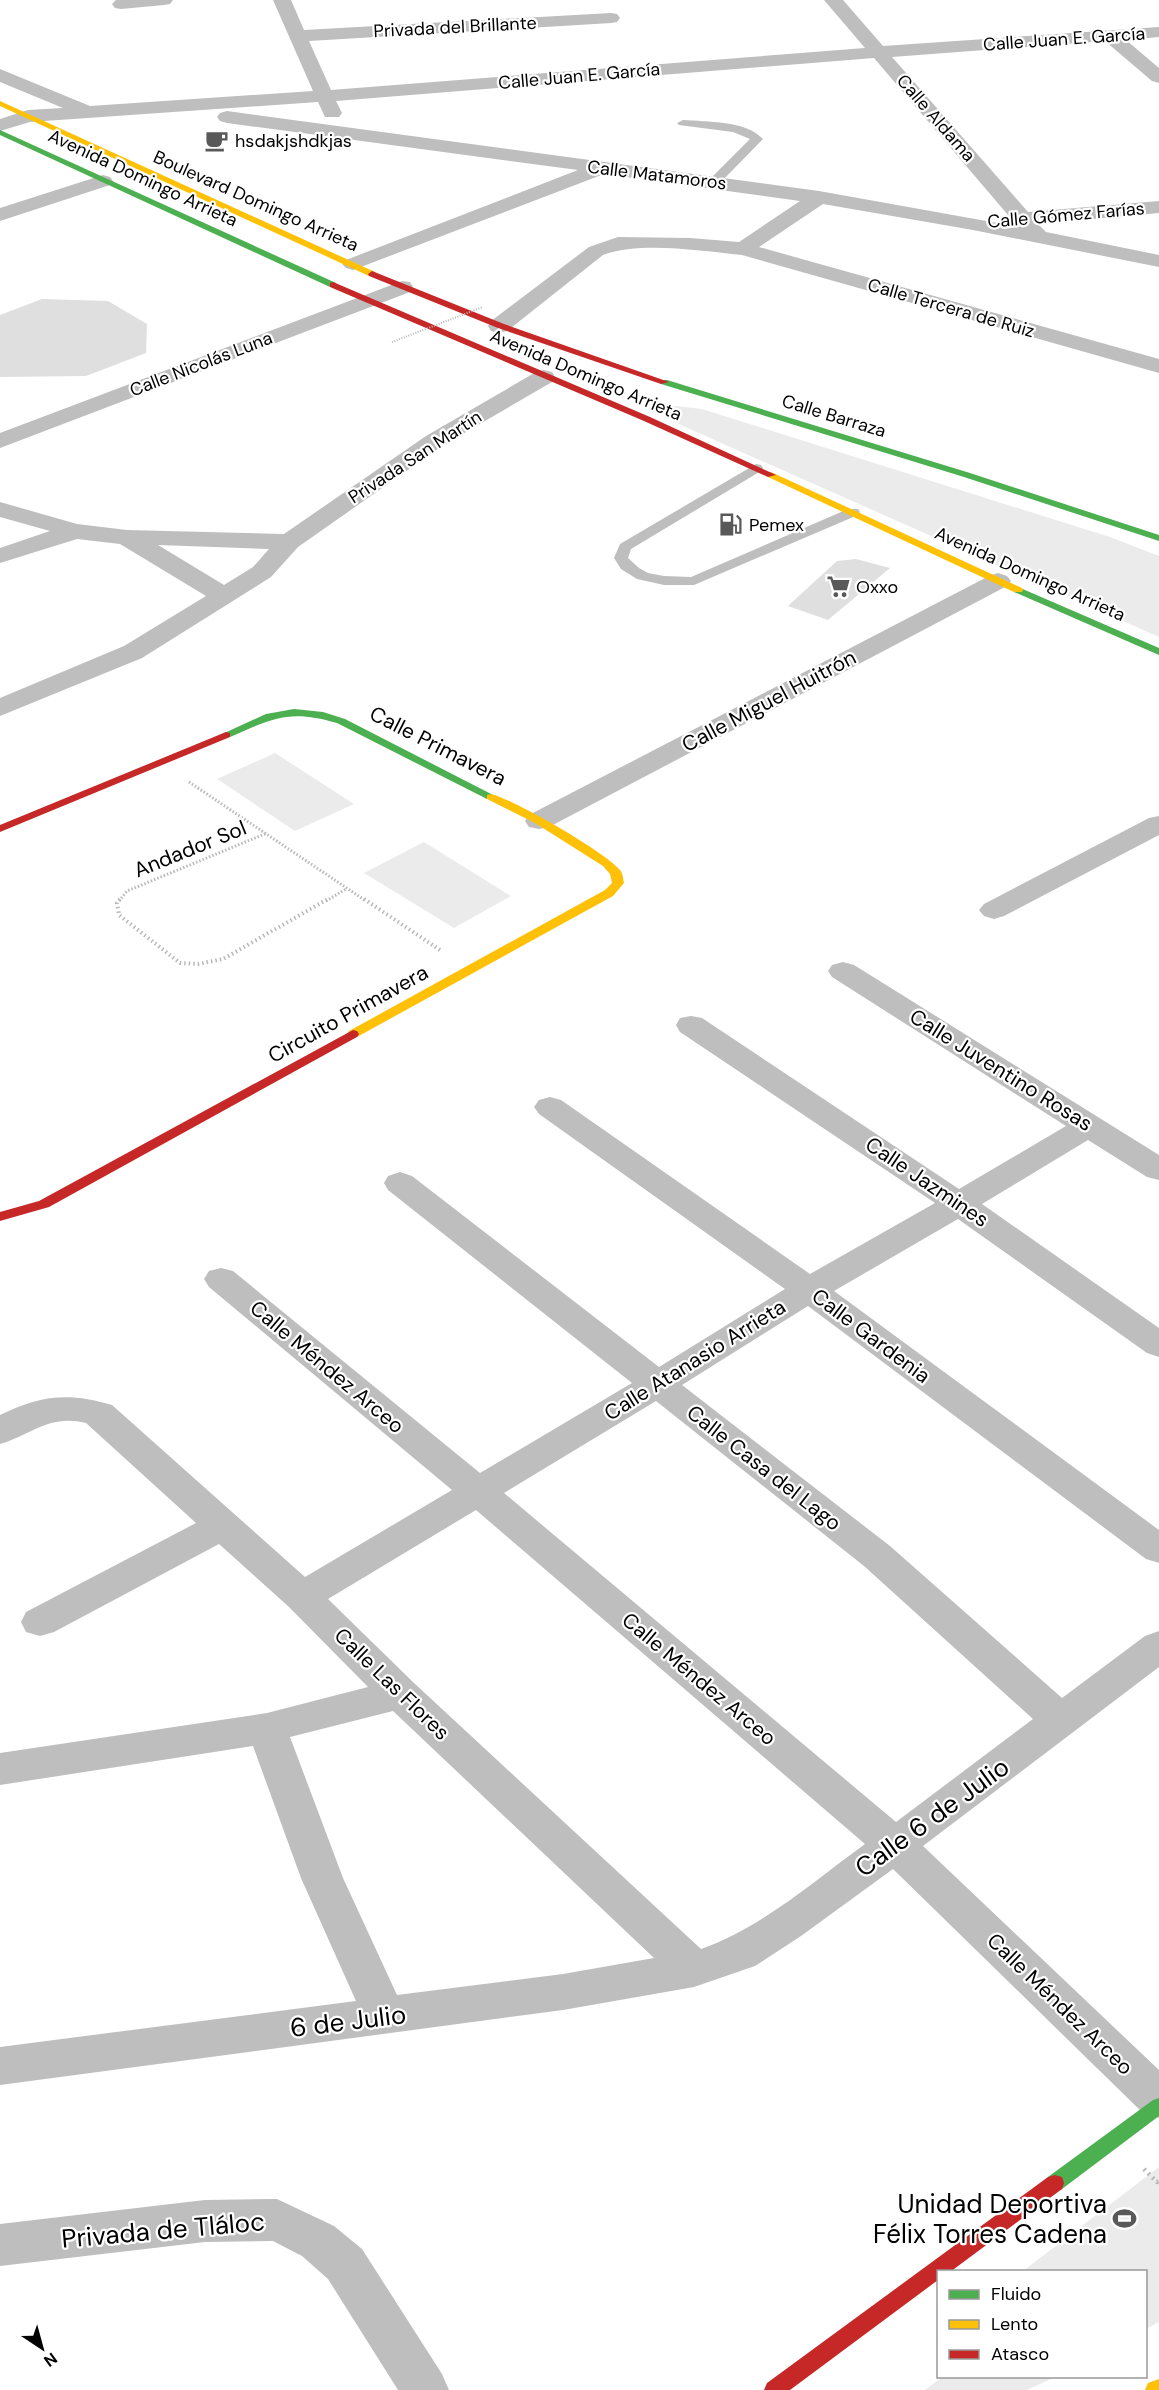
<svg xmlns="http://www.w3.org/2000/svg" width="1159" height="2390" viewBox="0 0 1159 2390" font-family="'DM Sans',sans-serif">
  <rect width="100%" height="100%" fill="#fff"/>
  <g fill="#ebebeb">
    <polygon points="675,406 702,409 1110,537 1159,556 1159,637 674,422 658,411"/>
    <polygon points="275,753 354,804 295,831 217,779"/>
    <polygon points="424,842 511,896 454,928 364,873"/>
    <polygon points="1159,2167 1159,2322 1146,2329 1146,2272 1023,2271"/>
    <polygon points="942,2377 942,2376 1055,2377 1027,2390 925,2390"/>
  </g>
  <g fill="#dfdfdf">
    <polygon points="42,299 108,301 147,324 146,353 86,376 0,377 0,315"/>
    <polygon points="856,559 890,568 828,620 788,606 837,561"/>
  </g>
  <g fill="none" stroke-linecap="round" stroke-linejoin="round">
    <g stroke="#b9b9b9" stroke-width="3" stroke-dasharray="1.5 2" stroke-linecap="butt">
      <polyline points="189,782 366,901"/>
      <polyline points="119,901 127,891 267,833"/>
      <polyline points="326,901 346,889"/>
    </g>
    <g stroke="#b9b9b9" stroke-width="4" stroke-dasharray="1.5 3" stroke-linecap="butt">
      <polyline points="120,899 117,903 119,915 180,963 198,964 223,959 328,899"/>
      <polyline points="364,899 440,950"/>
    </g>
    <polyline stroke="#b9b9b9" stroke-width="4.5" stroke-dasharray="2 4" stroke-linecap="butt" points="1144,2169 1157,2182 1159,2181"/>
    <g fill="#bebebe" fill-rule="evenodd">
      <path d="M683 120C707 122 745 120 763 139L718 185H710V179L750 139 733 132 679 125 677 123Z"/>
      <polygon points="756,464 761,465 763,468 761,471 631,549 628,558 639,568 648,573 664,576 691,577 848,509 858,509 860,512 858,515 694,585 664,585 637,579 621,569 614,558 620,544"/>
    </g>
    <g fill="#bebebe" fill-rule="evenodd">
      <polygon points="116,0 173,0 170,4 164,5 121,9 115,8 112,4"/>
      <path d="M273 0H291L304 30 611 13 617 14 620 18 617 22 611 23 309 41 331 90 865 48 824 0H843L883 46 1159 27V37L1126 40 1159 68V83L1152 81 1105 41 892 57 1028 212 1159 201V213L1038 224 1046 232 1159 255V267L973 230 823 204 759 247 1159 359V373L742 255C700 251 642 241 603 255L507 331 499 333 491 331 488 326 491 321 589 247 618 237 690 238 739 242 800 201 604 174 353 270 346 268 342 264 346 260 578 170 227 123 220 121 217 117 220 113 227 111 819 191 1003 224 1001 220 1008 215 874 58 336 101 342 113 339 117H325L318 102 30 122 0 131V119L28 110 63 108 0 82V69L90 106 313 91Z"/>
      <polygon points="103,175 110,177 113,181 110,185 0,221 0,208"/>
      <polygon points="402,281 410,282 413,287 410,292 0,448 0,433"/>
      <path d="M544 370 552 372 555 377 552 382 442 446 298 547 271 577 142 658 0 716V698L124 646 206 596 120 544 77 539 0 563V548L50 531 0 517V502L77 524 127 530 284 534 426 436 536 372ZM158 545 269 549 253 567 224 585Z"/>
      <polygon points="998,573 1007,576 1011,581 1007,586 549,827 539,829 529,827 525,821 529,815 989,576"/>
      <polygon points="1159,816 1159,835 1004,916 994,919 984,916 979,910 984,904 1149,818"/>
      <path d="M843 962 854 965 1159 1155V1180L1147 1177 1088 1140 982 1204 1159 1328V1357L1147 1353 958 1219 834 1291 1159 1530V1563L1146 1559 808 1306 682 1385 890 1546 1062 1698 1145 1636 1159 1631V1667L923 1846 1159 2070V2118L1143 2113 893 1869 801 1936 755 1966 694 1987 563 2010 0 2085V2047L356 2001 301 1878 253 1746 0 1785V1753L267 1713 368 1687 289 1607 219 1544 54 1632 40 1636 26 1632 21 1622 26 1612 196 1523 86 1423C49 1414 33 1434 0 1444V1415C40 1395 69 1392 112 1405L305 1577 452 1490 209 1287 204 1279 209 1271 221 1268 233 1271 480 1473 632 1383 388 1190 384 1183 388 1176 400 1172 412 1176 659 1367 785 1289 539 1114 534 1107 539 1100 550 1097 561 1100 810 1274 935 1203 680 1032 676 1025 680 1018 691 1016 702 1018 959 1189 1066 1126 832 977 828 971 832 965ZM656 1401 864 1566 1033 1719 896 1822 504 1493ZM476 1510 865 1844C814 1881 761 1928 701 1949L414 1683 328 1599ZM393 1711 654 1958 563 1974 397 1995 343 1878 290 1737Z"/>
      <polygon points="277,2199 334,2226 362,2249 442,2374 449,2390 398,2390 328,2279 302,2256 273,2241 205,2242 0,2266 0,2224 205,2200"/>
    </g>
    <g fill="#4caf50" fill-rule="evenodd">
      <polygon points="0,130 336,283 337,285 330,287 0,135"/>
      <polygon points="661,380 667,380 970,473 1159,535 1159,541 964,477 661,384"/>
      <polygon points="1018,587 1159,648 1159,655 1014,592 1013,590"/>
      <path d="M294 709 323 712 345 719 497 797 495 799H487L337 723C290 709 273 718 230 737H222L220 735 266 714Z"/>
      <polygon points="1159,2098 1159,2116 1062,2189 1055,2191 1048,2189 1046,2183 1048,2177 1153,2100"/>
    </g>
    <g fill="#ffc107" fill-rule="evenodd">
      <polygon points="0,101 375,272 376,274 369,276 0,106"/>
      <polygon points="771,472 1022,588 1023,590 1022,592 1014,592 768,477 768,473"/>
      <path d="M491 794C515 800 605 852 620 870 623 874 623 878 624 883L613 896 357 1037H349L347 1034 349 1031 605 890 612 883 610 874 603 866 535 823 487 799V795Z"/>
      <polygon points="1159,2379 1159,2390 1145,2390 1148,2383"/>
    </g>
    <g fill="#c62828" fill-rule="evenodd">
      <polygon points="372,271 504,324 669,382 661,384 498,328 369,276 368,274"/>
      <polygon points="333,282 650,417 776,475 768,477 644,421 330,287 330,283"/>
      <polygon points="226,732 230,733 230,737 0,832 0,825"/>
      <polygon points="353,1030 357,1031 359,1034 357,1037 49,1207 0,1221 0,1212 39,1201"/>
      <polygon points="1055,2175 1062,2177 1064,2183 1062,2189 950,2272 938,2272 938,2280 790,2390 764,2390 767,2383 1048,2177"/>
    </g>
    <polyline stroke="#b9b9b9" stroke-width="2" stroke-dasharray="1 1.5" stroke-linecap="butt" points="392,342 483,307"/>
  </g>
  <defs>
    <symbol id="cafe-bare" viewBox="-9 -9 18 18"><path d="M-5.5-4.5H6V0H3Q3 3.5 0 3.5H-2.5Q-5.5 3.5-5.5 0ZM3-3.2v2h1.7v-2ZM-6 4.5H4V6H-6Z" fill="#595959" stroke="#fff" stroke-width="2.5" paint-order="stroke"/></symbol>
    <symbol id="fuel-bare" viewBox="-9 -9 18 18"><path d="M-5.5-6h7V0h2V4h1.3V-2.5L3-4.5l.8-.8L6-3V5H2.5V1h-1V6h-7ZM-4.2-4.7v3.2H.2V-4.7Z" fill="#595959" stroke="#fff" stroke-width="2.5" paint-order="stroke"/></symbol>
    <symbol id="supermarket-bare" viewBox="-9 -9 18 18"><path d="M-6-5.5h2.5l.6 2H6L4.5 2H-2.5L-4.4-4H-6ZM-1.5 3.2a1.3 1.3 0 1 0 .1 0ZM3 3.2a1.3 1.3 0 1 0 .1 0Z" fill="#595959" stroke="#fff" stroke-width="2.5" paint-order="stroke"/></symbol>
    <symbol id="stadium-bare" viewBox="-9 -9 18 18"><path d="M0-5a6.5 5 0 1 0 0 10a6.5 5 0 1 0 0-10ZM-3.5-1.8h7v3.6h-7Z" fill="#595959" stroke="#fff" stroke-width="2.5" paint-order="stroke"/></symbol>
  </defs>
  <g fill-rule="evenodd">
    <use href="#cafe-bare" x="200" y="124" width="33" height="33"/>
    <use href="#fuel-bare" x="714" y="508" width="33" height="33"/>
    <use href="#supermarket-bare" x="822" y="570" width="33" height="33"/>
    <use href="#stadium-bare" x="1108" y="2202" width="33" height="33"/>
  </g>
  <g text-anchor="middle" stroke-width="4.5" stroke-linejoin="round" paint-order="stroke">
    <g font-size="18" fill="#000" stroke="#fff">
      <text transform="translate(455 27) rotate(-3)" y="6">Privada del Brillante</text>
      <text transform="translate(1064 39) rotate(-4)" y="6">Calle Juan E. García</text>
      <text transform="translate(579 76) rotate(-5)" y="6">Calle Juan E. García</text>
      <text transform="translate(936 118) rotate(49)" y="6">Calle Aldama</text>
      <text transform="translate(657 175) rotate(7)" y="6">Calle Matamoros</text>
      <text transform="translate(143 178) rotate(25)" y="6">Avenida Domingo Arrieta</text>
      <text transform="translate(256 201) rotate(24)" y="6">Boulevard Domingo Arrieta</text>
      <text transform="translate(1066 215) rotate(-5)" y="6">Calle Gómez Farías</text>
      <text transform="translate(951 308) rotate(16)" y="6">Calle Tercera de Ruiz</text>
      <text transform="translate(201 364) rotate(-21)" y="6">Calle Nicolás Luna</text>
      <text transform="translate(586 375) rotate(23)" y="6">Avenida Domingo Arrieta</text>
      <text transform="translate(834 416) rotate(17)" y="6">Calle Barraza</text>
      <text transform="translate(415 457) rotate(-33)" y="6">Privada San Martín</text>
      <text transform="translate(1030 574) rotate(24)" y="6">Avenida Domingo Arrieta</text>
    </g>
    <g font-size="18" fill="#000" stroke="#fff" text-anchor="start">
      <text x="235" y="147">hsdakjshdkjas</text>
      <text x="749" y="531">Pemex</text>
      <text x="856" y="593">Oxxo</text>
    </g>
    <g font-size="21" fill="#000" stroke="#fff">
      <text transform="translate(769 701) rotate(-28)" y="7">Calle Miguel Huitrón</text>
      <text transform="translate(438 746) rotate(27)" y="7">Calle Primavera</text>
      <text transform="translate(190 849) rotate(-22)" y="7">Andador Sol</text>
      <text transform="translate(348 1014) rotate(-29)" y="7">Circuito Primavera</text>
      <text transform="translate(1001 1070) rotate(32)" y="7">Calle Juventino Rosas</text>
      <text transform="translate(927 1182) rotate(34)" y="7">Calle Jazmines</text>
      <text transform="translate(871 1336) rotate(37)" y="7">Calle Gardenia</text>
      <text transform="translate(695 1360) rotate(-32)" y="7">Calle Atanasio Arrieta</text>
      <text transform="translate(327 1367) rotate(40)" y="7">Calle Méndez Arceo</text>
      <text transform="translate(764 1468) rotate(38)" y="7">Calle Casa del Lago</text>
      <text transform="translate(699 1679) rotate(40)" y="7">Calle Méndez Arceo</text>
      <text transform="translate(392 1684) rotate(44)" y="7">Calle Las Flores</text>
      <text transform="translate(1060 2004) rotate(44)" y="7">Calle Méndez Arceo</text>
    </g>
    <g font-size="26" fill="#000" stroke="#fff">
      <text transform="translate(932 1817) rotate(-36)" y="9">Calle 6 de Julio</text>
      <text transform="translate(348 2021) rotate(-7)" y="9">6 de Julio</text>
      <text transform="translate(163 2230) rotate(-5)" y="9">Privada de Tláloc</text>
    </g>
    <g font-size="26" fill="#000" stroke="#fff" text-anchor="end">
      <text x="1107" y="2213">Unidad Deportiva<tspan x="1107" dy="30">Félix Torres Cadena</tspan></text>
    </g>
  </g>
  <rect x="937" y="2270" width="210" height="108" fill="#ffffff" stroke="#999999" stroke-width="1.5"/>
  <rect x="949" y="2290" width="30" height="9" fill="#4caf50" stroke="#999999" stroke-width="1.5"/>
  <text x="991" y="2300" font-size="18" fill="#000000">Fluido</text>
  <rect x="949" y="2320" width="30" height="9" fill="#ffc107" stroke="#999999" stroke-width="1.5"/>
  <text x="991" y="2330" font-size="18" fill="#000000">Lento</text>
  <rect x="949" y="2350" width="30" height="9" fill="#c62828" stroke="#999999" stroke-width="1.5"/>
  <text x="991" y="2360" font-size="18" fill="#000000">Atasco</text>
  <g transform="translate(42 2348) rotate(144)" stroke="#ffffff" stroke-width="4.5" paint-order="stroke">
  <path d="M0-4.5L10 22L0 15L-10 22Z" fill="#000000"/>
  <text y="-9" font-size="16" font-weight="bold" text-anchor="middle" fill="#000000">N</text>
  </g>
</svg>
